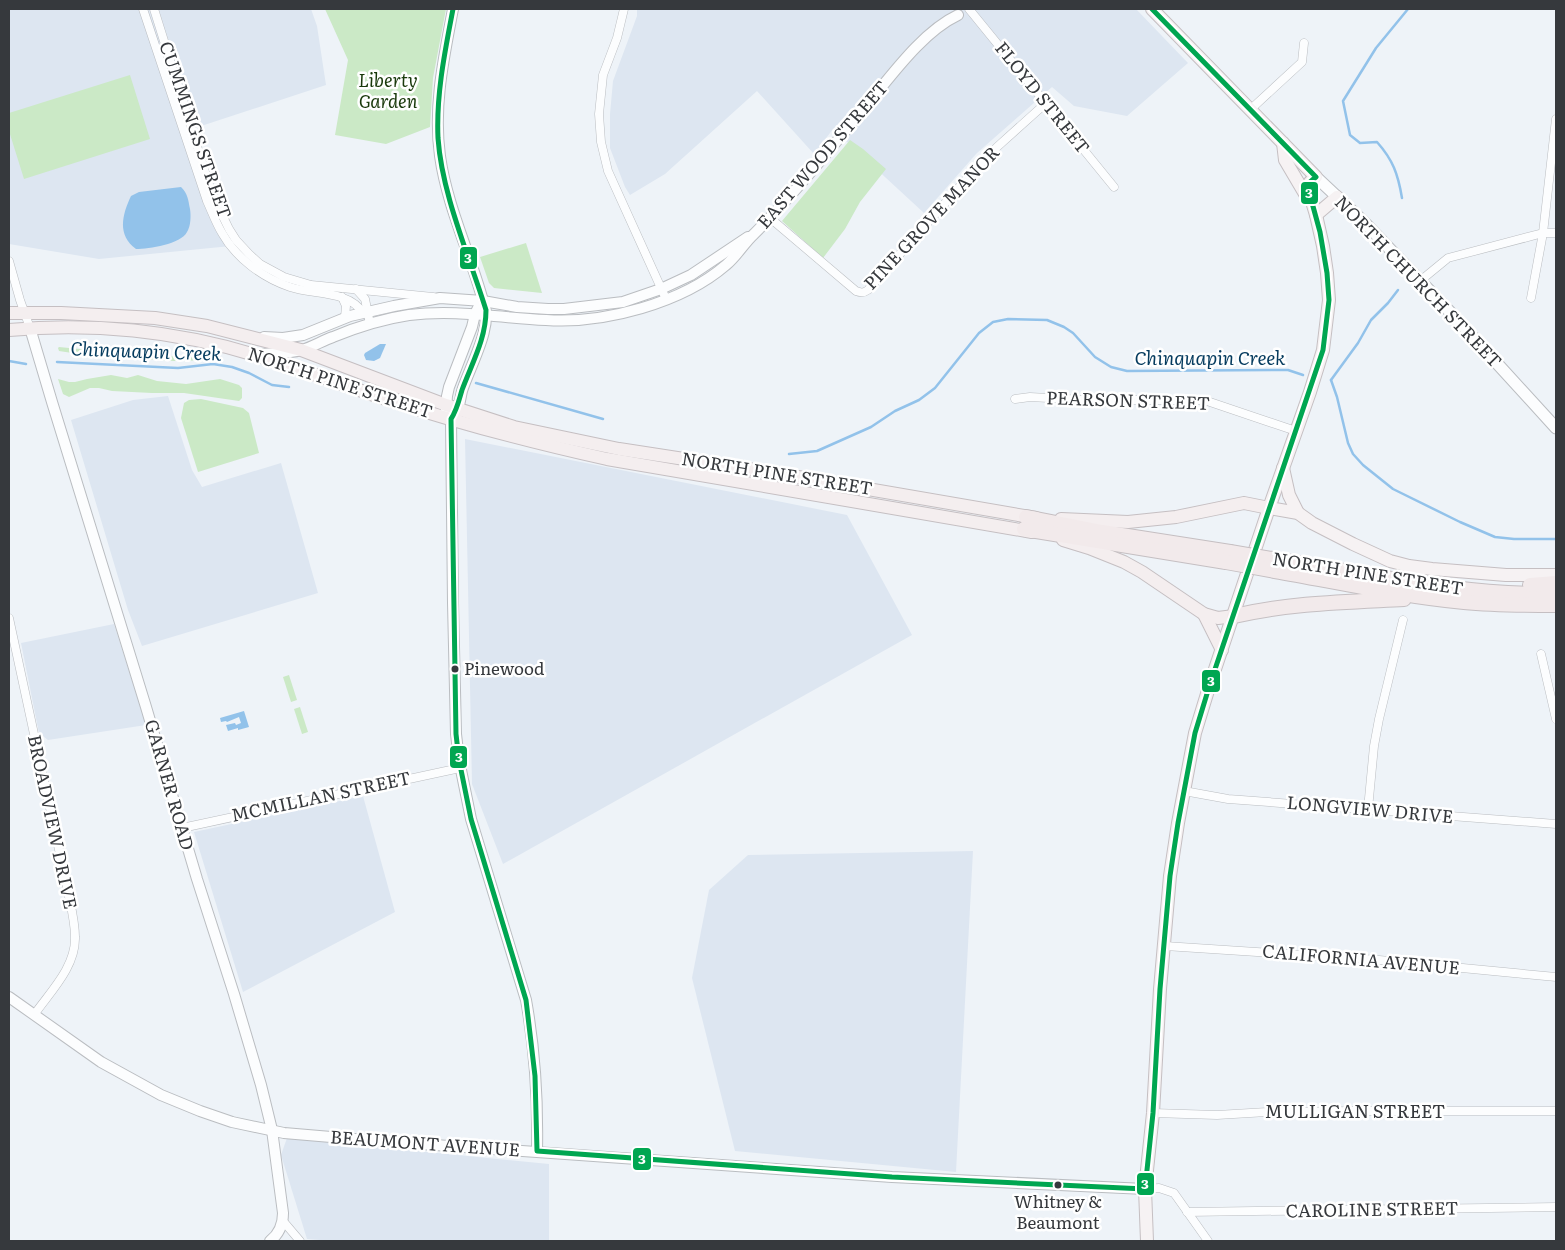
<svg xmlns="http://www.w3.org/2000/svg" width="1565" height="1250" viewBox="0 0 1565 1250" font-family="Literata,serif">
  <rect width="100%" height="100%" fill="#eef3f8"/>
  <g fill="#dde6f1">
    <polygon points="9,9 311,9 317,26 326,85 192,129 231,246 99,259 9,244"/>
    <polygon points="637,9 1136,9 1188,63 1127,116 1074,106 1052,87 977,153 924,213 833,129 814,154 757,91 665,174 630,195 625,187 610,148 610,114 613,81 637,16"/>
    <polygon points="168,396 192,470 202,487 281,463 318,593 142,646 128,610 71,420 133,400"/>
    <polygon points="465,439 847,515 912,635 503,864 472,784"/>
    <polygon points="114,624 146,725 48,740 39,733 21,643"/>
    <polygon points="363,796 395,912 243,992 194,832"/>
    <polygon points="973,851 956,1172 735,1151 692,978 709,890 748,855"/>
    <polygon points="287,1138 549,1164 549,1241 332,1241 307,1239 281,1155"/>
  </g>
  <g fill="#cbe9c6">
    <polygon points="325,9 446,9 433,78 430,127 386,144 335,135 348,60"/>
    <polygon points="130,75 150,139 24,179 9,131 9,113"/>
    <polygon points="850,140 863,149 886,169 860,202 845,229 823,258 782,221"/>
    <polygon points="526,243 542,293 494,288 489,283 480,257"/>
    <polygon points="59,347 140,355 212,358 213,360 174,361 103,356 92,356 59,351 58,348"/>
    <polygon points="111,375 127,378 138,375 157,381 186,384 220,379 239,385 242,388 242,398 239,401 184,393 152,393 112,391 99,388 90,388 69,397 63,394 58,379 69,382 75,382 87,379"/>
    <polygon points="201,399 243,408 249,413 259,453 198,472 181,418 184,403 189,400"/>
    <polygon points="289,675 297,700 291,702 283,677"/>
    <polygon points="300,707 308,732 302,734 294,709"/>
  </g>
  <g fill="#92c2ea">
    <path d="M181 187C188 194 188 199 190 209 191 215 191 226 187 232 181 244 149 249 136 249 117 235 122 215 131 196L139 192Z"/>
    <polygon points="380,344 386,344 380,358 374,361 366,360 364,355 365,353"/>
    <polygon points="244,711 249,727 238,730 238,728 228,731 226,725 235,723 236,725 241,723 239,717 227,722 226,721 221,722 220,718"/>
  </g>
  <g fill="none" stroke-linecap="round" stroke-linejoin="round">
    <g stroke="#92c2ea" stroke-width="2.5">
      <path d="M1402 198C1398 174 1393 160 1377 142L1360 143 1350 135 1343 101 1376 48 1408 9"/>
      <polyline points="9,361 26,364"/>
      <polyline points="57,362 178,368 213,364 232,367 249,373 272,385 289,387"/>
      <polyline points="1331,380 1337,397 1348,443 1353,454 1363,465 1393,489 1460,522 1495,537 1514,539 1556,539"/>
      <polyline points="1331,380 1358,343 1371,320 1388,303 1398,290"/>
      <polyline points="476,383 603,419"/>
      <polyline points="789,454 817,451 871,427 895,411 919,400 935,388 979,333 993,322 1008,319 1047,320 1064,327 1073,333 1095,357 1111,367 1127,371 1288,370 1303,375"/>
    </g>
    <defs>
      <g id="minor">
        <path d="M143 9 207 201C212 212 216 223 222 233 236 258 263 278 290 287 313 295 349 290 363 313"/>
        <polyline points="154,9 212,194 229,229 236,240 249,254 260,264 284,277 311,285 433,297"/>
        <polyline points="624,9 617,38 603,75 599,114 601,142 608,171 666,299"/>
        <polyline points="969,9 1114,187"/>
        <polyline points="1251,109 1302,62 1304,43"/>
        <path d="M770 218 856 291C861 293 864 293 868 290L970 175 997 147 1046 103"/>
        <polyline points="9,261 20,300 30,328"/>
        <polyline points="1420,281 1448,258 1543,233 1556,233"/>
        <polyline points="356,289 365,299 370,324"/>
        <polyline points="342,297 346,306 345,317"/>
        <polyline points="1531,298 1543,233 1556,119"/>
        <polyline points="1015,399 1030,397 1084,400 1204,400 1296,431"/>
        <path d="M9 618 67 887C70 903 75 920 75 937 76 967 50 992 34 1015"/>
        <polyline points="1541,654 1556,719"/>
        <polyline points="1184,791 1228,799 1556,824"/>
        <polyline points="1368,809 1374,746 1379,719 1403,620"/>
        <polyline points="182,828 460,768"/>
        <polyline points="1165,946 1379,960 1556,977"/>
        <polyline points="1153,1113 1217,1115 1267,1112 1355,1111 1556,1111"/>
        <polyline points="1145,1189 1159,1188 1174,1193 1208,1241"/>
        <polyline points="1187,1212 1556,1207"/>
        <polyline points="283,1221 300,1241"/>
      </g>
      <g id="tertiary">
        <path d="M453 9C444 57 433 106 440 156 447 206 470 253 483 301 495 324 469 368 462 391 460 399 460 407 455 414"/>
        <path d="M30 328 52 402 146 707 197 879 234 994 261 1085 272 1130 283 1213C283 1225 279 1234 270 1241"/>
        <polyline points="264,337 283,338 303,335 350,316 394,306 440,298 483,301 517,307 548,309 564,309 623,302 661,289 691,275 748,237"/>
        <path d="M256 354C271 353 288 354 302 350 312 347 322 341 333 337 357 327 382 319 409 315 457 309 499 318 546 320 604 324 682 303 726 265 737 256 744 243 754 234 797 191 836 142 875 95 897 68 926 30 958 15"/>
        <polyline points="446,410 447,396 449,387 472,327 475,314 478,308"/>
        <path d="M451 419 453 603 456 734 459 760 471 819 526 1000C535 1050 538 1101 537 1151"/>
        <polyline points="9,997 101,1062 161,1095 200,1111 232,1122 284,1133 378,1141 892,1177 1145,1189"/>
      </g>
      <polyline id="secondary" points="1316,177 1364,222 1452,314 1556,428"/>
      <g id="primary">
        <polyline points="1283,143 1285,160 1308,199"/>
        <polyline points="1316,215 1337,197"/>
        <polyline points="1283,468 1289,495 1298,513"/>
        <polyline points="1269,508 1298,513 1312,523 1353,544 1390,561 1409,566 1432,569 1506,575 1556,575"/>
        <polyline points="1147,1241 1145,1189 1153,1113 1160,989 1170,876 1178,823 1195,733 1210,684 1269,508 1310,392 1323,350 1329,300 1327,273 1323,246 1316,215 1308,188 1310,182 1316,177 1152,9"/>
      </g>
      <g id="trunk">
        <polyline points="9,313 61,313 155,318 207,326 301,350 446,405 514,427 619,449 769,472 1036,518"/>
        <path d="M9 330C91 322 177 331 255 355 302 369 348 387 395 402 465 425 535 443 607 459L1032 532"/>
        <polyline points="1061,519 1128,522 1176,517 1244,503 1269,508"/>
        <polyline points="1063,540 1089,548 1124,562 1142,572 1204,614 1218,618 1234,616"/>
        <polyline points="1204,614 1222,650"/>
      </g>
      <g id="motorway">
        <polyline points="1026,517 1102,532 1230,552"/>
        <polyline points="1024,529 1226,562"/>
        <path d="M1278 560C1368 574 1465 596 1556 594"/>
        <path d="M1275 571C1338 582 1401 596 1464 602 1495 605 1526 605 1556 605"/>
        <polyline points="1530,585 1556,583"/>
        <path d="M1234 616C1289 603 1347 602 1404 599"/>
      </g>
    </defs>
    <use href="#minor" stroke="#babdc1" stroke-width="9"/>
    <use href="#tertiary" stroke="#babdc1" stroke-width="12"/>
    <use href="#secondary" stroke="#babdc1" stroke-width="13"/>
    <use href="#primary" stroke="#c5bfc2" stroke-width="14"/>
    <use href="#trunk" stroke="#c5bfc2" stroke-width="14"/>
    <use href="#motorway" stroke="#c5bfc2" stroke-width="16"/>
    <use href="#minor" stroke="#fcfdfe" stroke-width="8"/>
    <use href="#tertiary" stroke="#fcfdfe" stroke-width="10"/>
    <use href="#secondary" stroke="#fcfdfe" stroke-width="11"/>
    <use href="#primary" stroke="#f6f2f3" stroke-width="12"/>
    <use href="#trunk" stroke="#f4eeef" stroke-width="12"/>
    <use href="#motorway" stroke="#f2eaeb" stroke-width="14"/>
    <defs>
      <g id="motorway-bridge">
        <polyline points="1230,552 1278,560"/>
        <polyline points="1226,562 1275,571"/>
      </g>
    </defs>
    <use href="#motorway-bridge" stroke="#c5bfc2" stroke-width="16" stroke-linecap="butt"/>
    <use href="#motorway-bridge" stroke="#f2eaeb" stroke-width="14"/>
    <defs>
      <path id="bus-1" d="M453 9C445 51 436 94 438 138 442 195 469 255 486 310 486 339 472 363 462 390 459 400 457 410 451 419L456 734 459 760 471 819 526 1000 535 1076 537 1151 892 1177 1145 1189 1153 1113 1160 989 1170 876 1178 823 1195 733 1210 684 1323 350 1329 300 1327 273 1320 232 1308 188 1310 182 1316 177 1152 9"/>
    </defs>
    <use href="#bus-1" stroke="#fff" stroke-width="9"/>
    <use href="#bus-1" stroke="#00a651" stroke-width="5"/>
  </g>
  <g fill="#36393d" stroke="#fff" stroke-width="2">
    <circle cx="455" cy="669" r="4.5"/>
    <circle cx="1058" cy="1185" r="4.5"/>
  </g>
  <g text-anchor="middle" stroke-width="5" stroke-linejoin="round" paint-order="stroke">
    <g font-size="17" fill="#36393d" stroke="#fff" text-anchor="start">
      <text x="464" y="675">Pinewood</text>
      <text x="1058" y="1208" text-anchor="middle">Whitney &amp;<tspan x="1058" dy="21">Beaumont</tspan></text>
    </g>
    <g font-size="18" font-style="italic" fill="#19390b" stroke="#fff">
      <text x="388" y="87">Liberty<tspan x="388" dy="21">Garden</tspan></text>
    </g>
    <g font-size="18" fill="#36393d" stroke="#fff">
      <text transform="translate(1042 98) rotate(51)" y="6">FLOYD STREET</text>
      <text transform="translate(195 130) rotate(71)" y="6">CUMMINGS STREET</text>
      <text transform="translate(823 155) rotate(-49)" y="6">EAST WOOD STREET</text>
      <text transform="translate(932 218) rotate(-47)" y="6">PINE GROVE MANOR</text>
      <text transform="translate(1418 282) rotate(46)" y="6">NORTH CHURCH STREET</text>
      <text transform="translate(340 383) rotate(18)" y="6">NORTH PINE STREET</text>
      <text transform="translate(1128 401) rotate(2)" y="6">PEARSON STREET</text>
      <text transform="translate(777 474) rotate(9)" y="6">NORTH PINE STREET</text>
      <text transform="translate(1368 574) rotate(9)" y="6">NORTH PINE STREET</text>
      <text transform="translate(169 785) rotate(74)" y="6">GARNER ROAD</text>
      <text transform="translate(321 797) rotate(-12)" y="6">MCMILLAN STREET</text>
      <text transform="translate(1370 810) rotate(5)" y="6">LONGVIEW DRIVE</text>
      <text transform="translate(52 822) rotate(78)" y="6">BROADVIEW DRIVE</text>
      <text transform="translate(1361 960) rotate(5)" y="6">CALIFORNIA AVENUE</text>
      <text x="1355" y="1118">MULLIGAN STREET</text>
      <text transform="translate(425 1144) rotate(4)" y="6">BEAUMONT AVENUE</text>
      <text transform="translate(1372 1210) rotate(-1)" y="6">CAROLINE STREET</text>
    </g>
    <g font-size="19" font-style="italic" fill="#053b5e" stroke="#fff">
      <text transform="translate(146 351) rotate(2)" y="7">Chinquapin Creek</text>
      <text x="1210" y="365">Chinquapin Creek</text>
    </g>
  </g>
  <g stroke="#fff" stroke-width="2">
    <rect x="1300" y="181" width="19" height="24" rx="5" fill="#00a651"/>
    <rect x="459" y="246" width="19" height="24" rx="5" fill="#00a651"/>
    <rect x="1201" y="669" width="20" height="24" rx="5" fill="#00a651"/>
    <rect x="449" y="745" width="19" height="24" rx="5" fill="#00a651"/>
    <rect x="632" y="1147" width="20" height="24" rx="5" fill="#00a651"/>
    <rect x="1136" y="1172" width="19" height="24" rx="5" fill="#00a651"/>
  </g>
  <g font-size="14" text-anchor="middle" font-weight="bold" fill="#fff">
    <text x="1309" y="198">3</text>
    <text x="468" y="263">3</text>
    <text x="1211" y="686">3</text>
    <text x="459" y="762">3</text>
    <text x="642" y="1164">3</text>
    <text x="1145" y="1189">3</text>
  </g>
  <rect width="1565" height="1250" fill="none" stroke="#36393d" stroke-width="20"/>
</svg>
